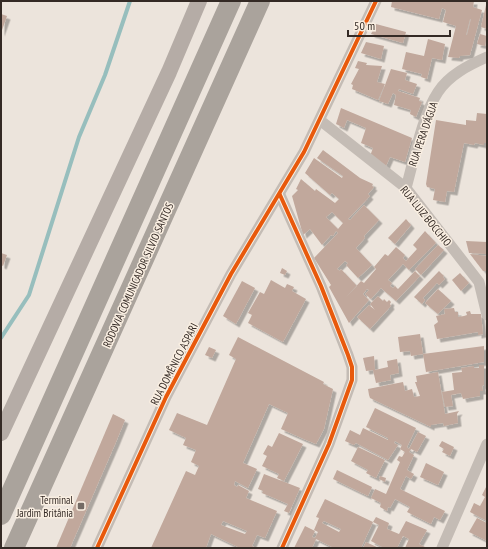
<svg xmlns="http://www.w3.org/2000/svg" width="488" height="549" viewBox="0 0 488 549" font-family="'PT Sans Narrow',sans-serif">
  <defs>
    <filter id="shadow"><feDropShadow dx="3.5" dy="3.5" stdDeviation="0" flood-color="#0004"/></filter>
  </defs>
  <rect width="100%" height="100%" fill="#ece4dc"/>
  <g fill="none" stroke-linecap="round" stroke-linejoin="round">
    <polyline stroke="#97bebd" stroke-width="4" points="1,338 29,295 79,137 105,75 130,1"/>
  </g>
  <g fill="#c1a89c" fill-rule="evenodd" filter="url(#shadow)">
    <path d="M392 1H474L473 7 482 10 470 55 460 56 459 58 448 57 456 26 443 22 446 10 442 8 439 19 391 7ZM470 19H471L467 35H466Z"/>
    <polygon points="486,5 487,5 487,29 481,27"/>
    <polygon points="1,14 7,16 1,33"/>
    <polygon points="376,24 406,32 403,43 371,34"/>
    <polygon points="480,34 487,36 485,46 477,44"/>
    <polygon points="428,39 445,44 442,60 432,58 427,79 421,77 422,74 402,69 406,52 424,56"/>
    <polygon points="366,42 384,46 381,59 361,53"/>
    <polygon points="358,61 367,63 366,65 382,66 377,82 385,84 378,100 352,89 353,85 351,84 359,69 355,68"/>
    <polygon points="391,69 407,73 405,80 417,84 413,94 399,89 398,91 420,98 419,101 422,102 416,117 410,114 411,110 394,105 396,95 393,93 388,104 379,101"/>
    <polygon points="341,108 412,138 405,162 390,157 386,166 370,156 373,148 361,143 366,128 347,120 344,128 336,124"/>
    <polygon points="477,113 487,114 487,143 484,143 484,145 475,143 474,145 464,143 454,192 447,191 445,202 433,200 435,189 427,187 426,184 436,120 466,125 466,120 476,121"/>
    <path d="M323 150 360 178 373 184 372 186 374 187 368 194 370 196 348 219 350 220 364 205 379 220 364 236 365 238 356 248 372 265 358 278 346 265 348 263 345 261 337 269 340 271 341 269 357 286 346 297 361 281 364 283 376 269 374 267 385 254 388 256 396 247 405 255 403 258 406 261 417 249 413 245 425 231 436 243 409 270 403 264 388 280 392 283 390 286 393 288 395 286 398 289 415 271 420 276 396 301 381 288 371 299 365 294 369 290 367 289 363 294 369 300 349 323 329 287 331 285 314 258 338 233 336 231 333 236 331 235 322 245 310 229 303 235 292 196 298 190 296 189 301 179 315 191 316 189 335 203 339 199 332 193 330 195 305 173 314 158 342 178 343 176 317 158ZM332 212 343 223 338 229 326 217Z"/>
    <polygon points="406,219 411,225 395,244 388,238"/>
    <polygon points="466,241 487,242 487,254 469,253"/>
    <polygon points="438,245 444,250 421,275 415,269"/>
    <polygon points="1,253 7,255 3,266 1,265"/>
    <polygon points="470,254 487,256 487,271 483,271"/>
    <polygon points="282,268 287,271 285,275 280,273"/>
    <polygon points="439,271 444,276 443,277 445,279 439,285 437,283 423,298 425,300 422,304 414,297"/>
    <polygon points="460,273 469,283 461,291 452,280"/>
    <polygon points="271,280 285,288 287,284 294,287 292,291 306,299 283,342 248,323 252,315 248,313 260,292 264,294"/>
    <polygon points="242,281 255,288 236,324 223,316"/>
    <polygon points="438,289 451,301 438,314 425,303"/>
    <polygon points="378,296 383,301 384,299 387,302 389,300 391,302 390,304 391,306 370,329 357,317 369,305 375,310 370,304"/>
    <polygon points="454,308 455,312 458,312 458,317 464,316 467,315 466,312 470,311 471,314 481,314 483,334 478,335 478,332 437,339 434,325 438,322 436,316 445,314 444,309"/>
    <polygon points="420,334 423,354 411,356 410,351 400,352 398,337"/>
    <path d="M238 337 324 382 323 384 333 389 324 429 316 444 306 440 281 429 288 413 269 404 243 463 257 469 248 488 235 481 234 485 237 487 238 485 249 491 246 498 277 511 265 538 257 535 252 546 256 548H240L211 534 206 548H151L186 471 195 475 199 466 191 462 196 450 183 445 186 438 169 430 177 413 207 425 236 359 229 355ZM223 521 247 531 245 534 221 525Z"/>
    <polygon points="484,346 484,362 426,372 423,354"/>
    <polygon points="209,347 216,350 212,358 205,355"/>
    <polygon points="374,356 375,370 388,367 387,361 397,359 399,373 390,375 391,380 376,383 373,370 366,371 363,358"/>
    <polygon points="479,365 484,365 484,385 482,386 483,391 480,391 480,396 463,399 461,393 451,395 453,406 445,407 442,392 454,390 452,373 462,372 461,368 474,366 474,368 479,368"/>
    <polygon points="438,372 445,414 459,411 457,414 458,423 444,426 443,423 431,425 431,427 370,398 369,395 368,389 403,382 405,391 412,389 414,397 420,396 415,382 417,382 416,376"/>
    <polygon points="375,408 416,428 407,447 409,449 418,432 426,436 417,452 411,449 409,452 414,455 407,470 414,474 411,479 406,476 400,489 445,511 440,520 434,517 431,524 407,512 410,507 395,499 390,508 388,507 387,511 380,507 381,503 371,498 375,489 386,494 400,462 397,460 399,456 402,457 405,452 400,449 402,445 395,441 394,443 398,445 388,460 356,443 354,445 345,441 350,430 360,435 363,428 388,440 388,438 366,427"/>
    <polygon points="113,414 125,420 116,442 70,548 56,548"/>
    <polygon points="279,433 303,444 284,481 277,478 279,474 262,466 267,456 263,454 268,445 272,447"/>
    <polygon points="442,441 454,447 450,456 442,452 444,449 439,446"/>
    <polygon points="358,447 385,460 376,478 366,473 368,470 351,461"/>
    <polygon points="426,463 444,472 438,485 420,477"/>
    <polygon points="337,470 372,487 368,496 333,479"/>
    <polygon points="264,474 300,488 289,513 284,511 288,504 262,493 263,491 258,489"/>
    <polygon points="380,476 386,478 385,482 379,479"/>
    <polygon points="487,485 487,521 470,512 474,503 480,506 485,497 482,495"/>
    <path d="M325 499 373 522 361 548H334L316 539 312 548H294L305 526 315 531 312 537 315 538 318 532 314 530 319 518 316 517ZM324 521 341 529 339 532 322 523Z"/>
    <polygon points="376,517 389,523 387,529 399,534 406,521 427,530 419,544 427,548 405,548 409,539 403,536 397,548 384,548 371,541 379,525 373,522"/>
    <polygon points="477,518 487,523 487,541 469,532"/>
    <polygon points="366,542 368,543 379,548 363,548"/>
  </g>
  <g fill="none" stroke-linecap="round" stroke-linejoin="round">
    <g stroke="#c4bcb5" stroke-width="11">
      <polyline points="321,121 406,188 479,282 487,315"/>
      <path d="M406 188C414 160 422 116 438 92 449 75 469 65 487 57"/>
      <polyline points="280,195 321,286 348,355 352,367 352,380 329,444 282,548"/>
      <polyline points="97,548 166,397 231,274 304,152 376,1"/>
      <polyline points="442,548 487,444"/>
    </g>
    <polyline stroke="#b5aca6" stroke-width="16" points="1,433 169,72 199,1"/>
    <g stroke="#aaa39c" stroke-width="20">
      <polyline points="1,515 231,1"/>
      <polyline points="14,548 260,1"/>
    </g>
    <defs>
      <g id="cycleway">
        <polyline points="280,195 321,286 348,355 352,367 352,380 329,444 282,548"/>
        <polyline points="97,548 166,397 231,274 304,152 376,1"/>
      </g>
    </defs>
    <use href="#cycleway" stroke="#faefe2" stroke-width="6"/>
    <use href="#cycleway" stroke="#e8590c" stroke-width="4"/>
  </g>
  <rect fill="#746b65" stroke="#faefe2" stroke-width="1.5" x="77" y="502" width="8" height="8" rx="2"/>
  <g text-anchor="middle" stroke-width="3" stroke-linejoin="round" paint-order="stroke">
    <g font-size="11" fill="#342a25" stroke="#faefe2">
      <text transform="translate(423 134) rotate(-71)" y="4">RUA PERA D'ÁGUA</text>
      <text transform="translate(426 216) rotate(51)" y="4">RUA LUIZ BOCCHIO</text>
      <text transform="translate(138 275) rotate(-66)" y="4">RODOVIA COMUNICADOR SILVIO SANTOS</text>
      <text transform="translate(174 364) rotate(-63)" y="4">RUA DOMÊNICO ASPARI</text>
    </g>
    <g font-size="11" fill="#342a25" stroke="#faefe2" text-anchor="end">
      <text x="73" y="504">Terminal<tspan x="73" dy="13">Jardim Britânia</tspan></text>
    </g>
  </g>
  <rect width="488" height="549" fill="none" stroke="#342a25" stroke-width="4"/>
  <path d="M348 30v6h102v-6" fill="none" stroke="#342a25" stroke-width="2"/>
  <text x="354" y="30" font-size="12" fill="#342a25" stroke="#faefe2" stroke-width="3" paint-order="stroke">50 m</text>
</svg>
